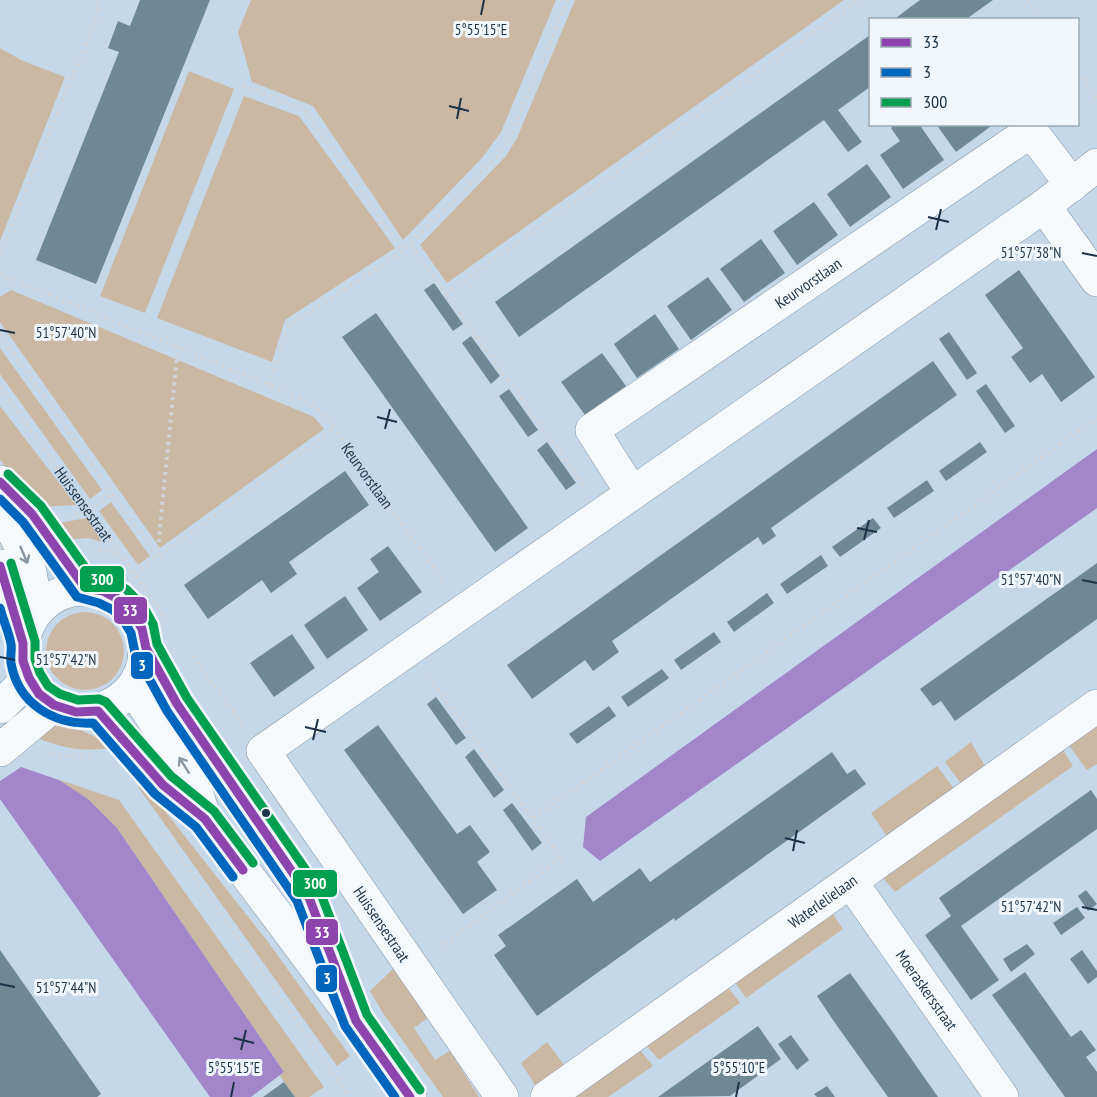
<svg xmlns="http://www.w3.org/2000/svg" width="1097" height="1097" viewBox="0 0 1097 1097" font-family="'PT Sans Narrow',sans-serif">
  <rect width="100%" height="100%" fill="#c5d8ea"/>
  <g fill="#cab8a2">
    <polygon points="251,0 556,0 501,132 482,158 403,240 313,106 252,82 238,32"/>
    <polygon points="575,0 844,0 447,283 420,245 506,156 517,138"/>
    <polygon points="0,48 21,60 65,77 0,241"/>
    <polygon points="189,71 234,89 145,313 100,296"/>
    <polygon points="244,96 299,116 395,248 285,320 272,362 157,318"/>
    <polygon points="11,290 314,417 324,429 160,548 0,322 0,297"/>
    <polygon points="0,348 102,490 90,499 0,374"/>
    <polygon points="0,406 76,505 39,507 0,460"/>
    <polygon points="111,502 150,556 138,565 99,511"/>
    <polygon points="87,518 102,542 88,538 65,540 53,524"/>
    <circle cx="85" cy="651" r="39"/>
    <polygon points="1097,724 1097,764 1087,770 1068,744"/>
    <path d="M61 726C79 729 97 734 110 748 80 752 62 748 35 737L47 727Z"/>
    <polygon points="971,742 985,766 962,785 945,762"/>
    <polygon points="1062,748 1073,766 895,892 884,879 885,876"/>
    <polygon points="937,766 955,790 888,836 886,835 871,813"/>
    <polygon points="57,779 119,800 324,1087 309,1097 295,1097 280,1076 284,1072 117,828"/>
    <polygon points="143,783 268,942 350,1056 337,1066 138,787"/>
    <polygon points="833,914 843,929 746,998 735,982"/>
    <polygon points="394,968 429,1017 414,1028 435,1060 450,1051 479,1097 443,1097 383,1013 370,991"/>
    <polygon points="728,987 740,1003 659,1060 646,1045"/>
    <polygon points="547,1042 562,1062 564,1067 537,1088 521,1063"/>
    <polygon points="640,1050 653,1066 608,1097 575,1097"/>
  </g>
  <g fill="#a186c9">
    <polygon points="1097,449 1097,508 600,861 583,847 586,817"/>
    <polygon points="21,767 59,780 88,799 117,828 284,1072 251,1097 210,1097 0,799 0,781"/>
  </g>
  <g fill="#6f8895">
    <polygon points="140,0 210,0 96,284 36,260 119,52 108,48 118,21 130,26"/>
    <polygon points="920,0 993,0 965,20 893,20"/>
    <polygon points="870,35 870,87 838,110 862,142 848,152 824,120 519,337 495,302"/>
    <polygon points="895,124 919,124 944,160 903,189 880,155 900,141 891,128"/>
    <polygon points="936,124 994,124 956,152"/>
    <polygon points="867,164 891,197 850,227 827,194"/>
    <polygon points="814,202 838,235 797,265 773,231"/>
    <polygon points="761,239 785,273 744,302 720,269"/>
    <polygon points="1019,270 1095,377 1061,402 1042,374 1030,383 1011,357 1023,348 985,295"/>
    <polygon points="708,277 732,310 691,340 667,306"/>
    <polygon points="434,283 463,324 453,331 424,290"/>
    <polygon points="376,313 528,528 495,552 342,337"/>
    <polygon points="655,314 679,349 637,378 614,344"/>
    <polygon points="949,332 977,373 967,380 939,339"/>
    <polygon points="471,336 500,376 491,384 462,343"/>
    <polygon points="602,353 626,386 585,415 561,382"/>
    <polygon points="933,361 957,395 771,528 776,536 763,545 758,537 612,641 619,652 593,671 585,660 532,699 507,665"/>
    <polygon points="986,384 1015,426 1005,433 976,391"/>
    <polygon points="509,389 538,430 528,437 499,396"/>
    <polygon points="547,442 576,483 566,490 537,450"/>
    <polygon points="980,442 987,452 946,481 939,471"/>
    <polygon points="345,471 369,505 289,562 297,574 271,593 262,580 208,619 184,585"/>
    <polygon points="927,480 934,491 894,518 887,508"/>
    <polygon points="873,518 881,528 840,557 832,547"/>
    <polygon points="388,546 422,592 380,621 357,588 379,572 370,559"/>
    <polygon points="821,555 828,566 787,594 780,584"/>
    <polygon points="1097,563 1097,619 955,721 941,701 933,706 920,689"/>
    <polygon points="767,593 774,603 734,632 727,622"/>
    <polygon points="345,596 368,630 327,659 304,625"/>
    <polygon points="714,632 721,642 681,670 674,660"/>
    <polygon points="292,634 315,668 274,697 250,663"/>
    <polygon points="662,669 669,678 628,707 621,697"/>
    <polygon points="436,697 466,738 456,745 427,704"/>
    <polygon points="609,706 616,716 577,744 569,734"/>
    <polygon points="378,725 457,834 470,825 490,852 477,862 497,890 463,914 344,750"/>
    <polygon points="474,749 504,790 494,798 465,757"/>
    <polygon points="832,752 847,774 855,769 866,784 675,921 674,918 537,1016 494,955 506,946 498,935 577,879 593,902 640,868 650,882"/>
    <polygon points="1091,790 1097,799 1097,829 961,926 999,980 971,1000 925,935 951,916 939,898"/>
    <polygon points="512,803 542,843 532,851 503,810"/>
    <polygon points="1086,890 1097,904 1088,911 1078,896"/>
    <polygon points="1077,907 1085,918 1061,935 1053,923"/>
    <polygon points="1027,944 1035,954 1011,972 1003,959"/>
    <polygon points="0,950 101,1094 97,1097 0,1097"/>
    <polygon points="1082,950 1097,971 1097,977 1088,984 1070,959"/>
    <polygon points="1025,972 1071,1037 1081,1030 1096,1050 1086,1057 1097,1072 1097,1097 1065,1097 992,995"/>
    <polygon points="850,973 887,1024 938,1097 888,1097 835,1023 817,996"/>
    <polygon points="758,1026 781,1059 730,1096 658,1097"/>
    <polygon points="791,1035 809,1060 797,1070 778,1044"/>
    <polygon points="284,1082 295,1097 263,1097"/>
    <polygon points="827,1086 835,1097 817,1097 814,1094"/>
  </g>
  <g fill="none" stroke-linecap="round" stroke-linejoin="round">
    <defs>
      <g id="minor">
        <polyline points="1044,206 1097,280"/>
        <polyline points="0,482 32,514 85,588"/>
        <path id="s3" d="M632 493 592 430 1031 131 1072 185"/>
        <polyline points="0,503 28,562 37,610"/>
        <polyline points="0,566 23,643"/>
        <circle cx="84" cy="650" r="61"/>
        <polyline points="146,648 177,704 308,895 343,986"/>
        <polyline points="133,688 159,728 188,768 205,819"/>
        <polyline points="0,707 29,678"/>
        <polyline points="98,711 163,785 205,819 356,1021 410,1097"/>
        <polyline points="0,750 54,705"/>
        <path id="s4" d="M851 882 1002 1097"/>
        <polyline points="502,1097 263,751 1044,206 1097,165"/>
        <path id="s5" d="M547 1097 1097 706"/>
      </g>
    </defs>
    <use href="#minor" stroke="#8497a9" stroke-width="34"/>
    <g stroke="#ced4da" stroke-width="4" stroke-dasharray="3 4.5" stroke-linecap="butt">
      <polyline points="1027,0 1041,20"/>
      <polyline points="1078,71 1097,99"/>
      <polyline points="242,85 304,109 402,252"/>
      <polyline points="410,245 446,294 859,0"/>
      <polyline points="0,254 98,14 97,0"/>
      <path id="s1" d="M0 274 310 402 324 415 444 582"/>
      <polyline points="446,294 584,486"/>
      <polyline points="0,334 157,558"/>
      <polyline points="269,385 288,327 402,252 494,160 508,141 568,0"/>
      <path id="s2" d="M0 387 167 620"/>
      <polyline points="75,514 88,511 114,494"/>
      <polyline points="99,550 118,553"/>
      <polyline points="157,557 178,346"/>
      <polyline points="135,573 333,429"/>
      <polyline points="192,656 243,724"/>
      <polyline points="428,676 561,858 439,948"/>
      <polyline points="51,753 72,757 94,757"/>
      <polyline points="533,818 1097,418"/>
      <polyline points="164,833 350,1097"/>
    </g>
    <use href="#minor" stroke="#f6f9fc" stroke-width="33"/>
    <defs>
      <g id="bus-1">
        <polyline points="0,482 32,514 85,588 103,591 120,600 133,613 142,629 146,648 177,704 308,895 356,1021 410,1097"/>
        <polyline points="0,566 23,643 23,661 29,678 39,694 54,705 76,712 98,711 163,785 205,819 243,870"/>
      </g>
      <g id="bus-2">
        <polyline points="0,499 23,522 77,597 99,603 113,610 123,620 131,633 135,653 167,711 297,901 345,1026 395,1097"/>
        <path d="M0 608C3 620 9 632 11 644 12 650 10 656 11 663 18 704 54 725 93 723L155 794 196 827 233 877"/>
      </g>
      <g id="bus-3">
        <polyline points="8,474 41,506 92,577 107,580 126,589 143,606 153,624 157,644 187,698 319,889 367,1015 420,1090"/>
        <polyline points="11,563 35,641 35,659 40,673 48,686 60,694 78,700 99,699 106,702 171,776 214,811 253,863"/>
      </g>
    </defs>
    <use href="#bus-1" stroke="#f0f6fb" stroke-width="14"/>
    <use href="#bus-2" stroke="#f0f6fb" stroke-width="14"/>
    <use href="#bus-3" stroke="#f0f6fb" stroke-width="14"/>
    <use href="#bus-1" stroke="#8e44ad" stroke-width="9"/>
    <use href="#bus-2" stroke="#0065bd" stroke-width="9"/>
    <use href="#bus-3" stroke="#01a051" stroke-width="9"/>
  </g>
  <defs><path id="oneway-shaft" d="M-6 0H5M1.5-3L5.5 0L1.5 3" fill="none" stroke-width="1.6" stroke-linecap="round" stroke-linejoin="round" transform="scale(1.5)"/></defs>
  <g stroke="#8996a2">
    <use href="#oneway-shaft" transform="translate(24 555) rotate(67)"/>
    <use href="#oneway-shaft" transform="translate(184 765) rotate(-122)"/>
  </g>
  <path fill="none" stroke="#1c3349" stroke-width="2" d="M481 15 484 0M449 106 469 111M457 119 461 98M928 217 949 222M936 230 941 209M1082 253 1097 256M0 330 15 333M377 417 397 422M385 429 390 409M857 528 877 532M864 540 869 520M1082 580 1097 583M0 657 15 660M305 727 326 732M313 740 318 719M785 838 805 843M793 851 797 830M1082 907 1097 910M0 984 15 987M234 1038 254 1043M241 1050 246 1030M231 1097 234 1082M736 1097 739 1082"/>
  <circle fill="#1c3349" stroke="#f0f6fb" stroke-width="2" cx="266" cy="813" r="5"/>
  <g text-anchor="middle" stroke-width="6" stroke-linejoin="round" paint-order="stroke">
    <g font-size="16" fill="#1c3349" stroke="#f0f6fb">
      <text dy="6" stroke="none"><textPath href="#s3" startOffset="336">Keurvorstlaan</textPath></text>
      <text dy="6" stroke="none"><textPath href="#s1" startOffset="429">Keurvorstlaan</textPath></text>
      <text dy="6" stroke="none"><textPath href="#s2" startOffset="144">Huissensestraat</textPath></text>
      <text dy="6" stroke="none"><textPath href="#s5" startOffset="338">Waterlelielaan</textPath></text>
      <text transform="translate(382 924) rotate(56)" y="6">Huissensestraat</text>
      <text dy="6" stroke="none"><textPath href="#s4" startOffset="132">Moeraskersstraat</textPath></text>
    </g>
  </g>
  <g font-size="15" text-anchor="middle" fill="#1c3349" stroke="#f0f6fb" stroke-width="6" stroke-linejoin="round" paint-order="stroke">
    <text x="481" y="35">5°55'15"E</text>
    <text x="1031" y="258">51°57'38"N</text>
    <text x="66" y="338">51°57'40"N</text>
    <text x="1031" y="585">51°57'40"N</text>
    <text x="66" y="665">51°57'42"N</text>
    <text x="1031" y="912">51°57'42"N</text>
    <text x="66" y="993">51°57'44"N</text>
    <text x="234" y="1073">5°55'15"E</text>
    <text x="739" y="1073">5°55'10"E</text>
  </g>
  <g stroke="#f0f6fb" stroke-width="2">
    <rect x="79" y="565" width="46" height="28" rx="6" fill="#01a051"/>
    <rect x="113" y="596" width="35" height="29" rx="6" fill="#8e44ad"/>
    <rect x="130" y="651" width="24" height="29" rx="6" fill="#0065bd"/>
    <rect x="292" y="869" width="46" height="29" rx="6" fill="#01a051"/>
    <rect x="305" y="918" width="34" height="28" rx="6" fill="#8e44ad"/>
    <rect x="315" y="964" width="23" height="29" rx="6" fill="#0065bd"/>
  </g>
  <g font-size="16" text-anchor="middle" font-weight="bold" fill="#fff">
    <text x="102" y="585">300</text>
    <text x="130" y="616">33</text>
    <text x="142" y="671">3</text>
    <text x="315" y="889">300</text>
    <text x="322" y="938">33</text>
    <text x="327" y="984">3</text>
  </g>
  <rect x="869" y="18" width="210" height="108" fill="#f0f6fb" stroke="#9ba8b4" stroke-width="1.5"/>
  <rect x="881" y="38" width="30" height="9" fill="#8e44ad" stroke="#9ba8b4" stroke-width="1.5"/>
  <text x="923" y="48" font-size="18" fill="#1c3349">33</text>
  <rect x="881" y="68" width="30" height="9" fill="#0065bd" stroke="#9ba8b4" stroke-width="1.5"/>
  <text x="923" y="78" font-size="18" fill="#1c3349">3</text>
  <rect x="881" y="98" width="30" height="9" fill="#01a051" stroke="#9ba8b4" stroke-width="1.5"/>
  <text x="923" y="108" font-size="18" fill="#1c3349">300</text>
</svg>
